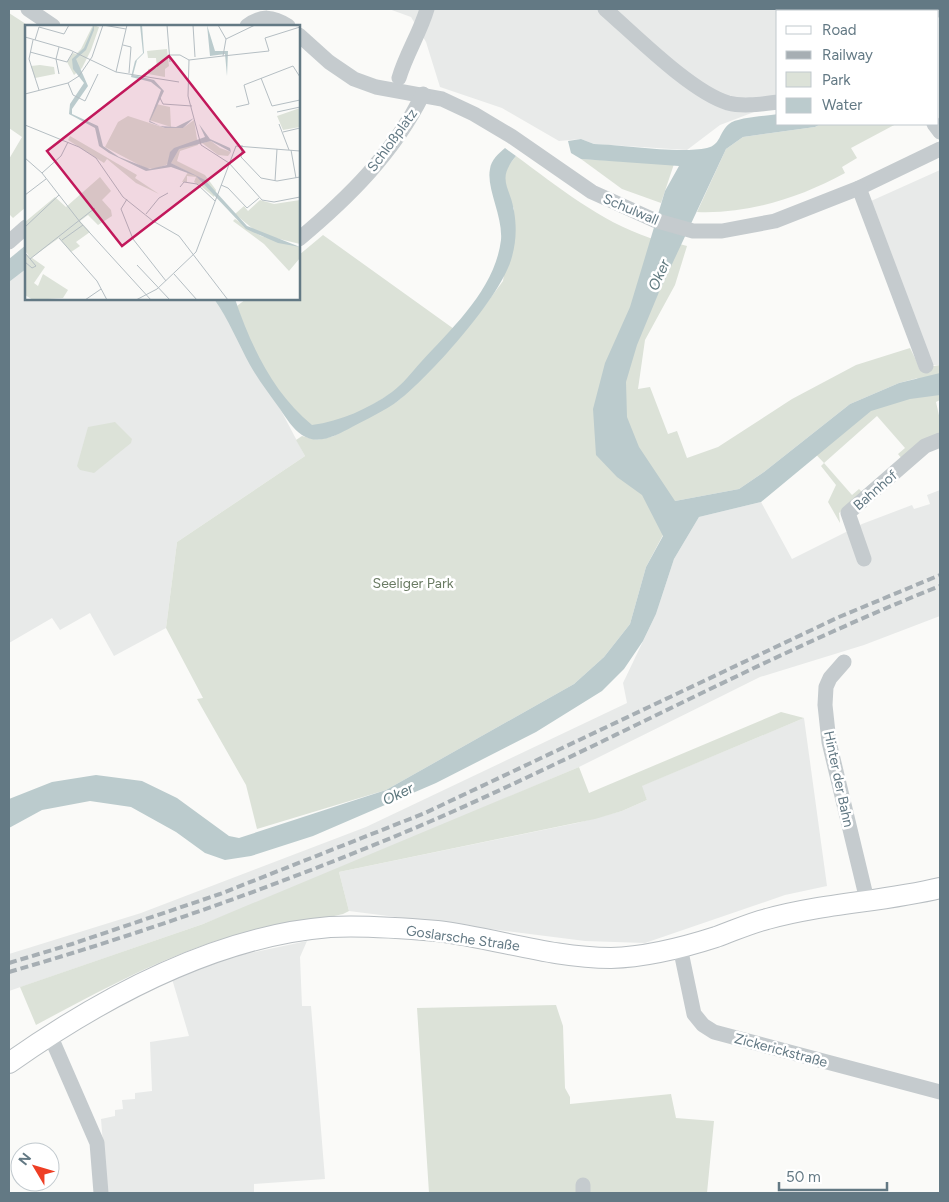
<svg xmlns="http://www.w3.org/2000/svg" width="949" height="1202" viewBox="0 0 949 1202" font-family="Figtree,sans-serif">
  <rect width="100%" height="100%" fill="#fafaf8"/>
  <g fill="#e8eae9">
    <polygon points="389,9 880,9 879,11 778,11 778,103 720,125 687,150 594,144 581,139 559,141 502,108 440,87 426,42 411,17"/>
    <polygon points="940,170 940,365 932,365 871,201"/>
    <polygon points="26,269 26,299 214,299 256,363 305,456 177,542 166,628 114,656 90,613 60,630 52,618 9,643 9,282"/>
    <polygon points="940,490 940,616 864,645 760,677 579,767 280,894 203,924 9,991 9,954 141,913 366,827 627,703 623,683 656,614 674,559 699,517 761,502 792,559 862,524 912,505 914,509 930,504 927,495"/>
    <polygon points="804,718 827,886 785,895 645,943 585,941 349,911 339,872 577,823 622,811 647,800 641,786"/>
    <polygon points="307,941 300,957 302,1006 311,1006 325,1179 254,1184 254,1193 107,1193 101,1119 115,1116 115,1110 123,1109 122,1100 135,1099 135,1093 152,1091 150,1042 189,1036 172,979 236,956"/>
  </g>
  <g fill="#dce2d8">
    <polygon points="9,13 29,26 26,26 26,207 13,218 9,214 9,159 22,137 9,128"/>
    <path d="M821 124H896L851 148 857 158 842 167 845 173C799 198 749 214 697 212L726 149 743 137 815 127Z"/>
    <path d="M516 156C558 187 600 221 650 238 662 242 675 242 687 246L675 285 645 340 638 389 650 387 668 434 677 431 687 458 718 447 792 399 856 365 910 348 920 368 940 365V400L936 402 940 420V434L902 459 898 454 905 448 877 416 824 463 852 495 859 489 863 493 839 513 840 523 828 502 836 485 821 466 824 463 807 445 918 378 899 383 850 404 764 472 739 489 675 501 663 535 646 567 630 624 604 657 574 684 386 790 257 829 246 785 197 699 203 698 166 628 177 542 305 456 296 440 302 436 317 440 334 436 398 401 455 343 489 300 503 281 514 209 505 188V170Z"/>
    <polygon points="581,159 674,164 661,203 622,189"/>
    <polygon points="323,235 454,329 407,384 339,425 305,429 256,363 237,306 246,299 299,299 299,255"/>
    <polygon points="115,422 132,439 131,443 94,473 80,470 77,466 88,427"/>
    <path d="M781 712 804 718 642 786 647 800 622 811 595 819 339 872 349 911 343 914C311 922 278 923 246 932 171 952 103 989 36 1025L20 987 203 924 579 767 589 793Z"/>
    <polygon points="556,1005 563,1026 565,1088 570,1097 570,1104 671,1094 676,1118 714,1121 707,1193 429,1193 417,1008"/>
  </g>
  <g fill="#bbcbcd">
    <path d="M778 114V124H821L815 127 743 137 726 149 659 292 637 345 626 382 627 417 639 447 675 501 739 489 764 472 850 404 899 383 940 373V395L910 399 871 411 761 502 699 517 674 559 656 614 643 641 624 669 602 691 536 732 436 783 313 836 251 856 225 860 205 853 176 832 131 807 90 801 42 810 9 828V799L52 782 96 775 142 781 177 798 229 836 239 838 386 790 574 684 604 657 630 624 646 567 663 536 642 495 617 477 596 455 593 409 605 363 630 307 665 191 679 166 581 159 571 153 568 141 581 139 594 144C625 145 679 154 707 148 721 145 719 132 729 124 737 117 767 116 778 114Z"/>
    <path d="M505 148 516 156C496 180 510 186 514 211 517 228 516 244 511 260 499 299 430 376 398 401 384 411 367 419 352 427 337 435 318 446 302 435 293 429 286 418 280 409 270 395 259 381 250 365 238 343 229 320 214 299H235C251 346 273 393 312 425 341 421 368 409 392 392 403 384 412 372 421 362 453 327 495 289 501 240 503 216 486 188 490 169 491 160 499 153 505 148Z"/>
    <polygon points="26,245 26,269 9,282 9,259"/>
  </g>
  <g fill="none" stroke-linecap="round" stroke-linejoin="round">
    <defs>
      <path id="major" d="M9 1063C100 999 216 936 330 927 365 925 402 928 437 931 495 938 552 958 611 958 647 957 682 948 716 937 733 931 750 923 767 919 824 903 883 902 940 888"/>
    </defs>
    <use href="#major" stroke="#b8bec2" stroke-width="22"/>
    <g stroke="#c5cbce" stroke-width="15">
      <polyline points="28,9 53,26"/>
      <path d="M605 9C635 35 691 92 728 103 743 107 762 104 778 102"/>
      <polyline points="850,9 853,11"/>
      <polyline points="932,9 935,11"/>
      <polyline points="879,11 880,9"/>
      <path d="M247 26C261 15 273 16 288 26"/>
      <polyline points="299,35 329,62 354,79 376,87 442,99 474,114 511,136 592,192 654,220 693,231 722,231 775,221 859,188 940,149"/>
      <path d="M399 78C406 54 420 33 427 9"/>
      <polyline points="934,124 940,132"/>
      <polyline points="859,188 926,366"/>
      <path d="M299 239C348 198 394 153 423 94"/>
      <polyline points="9,242 26,227"/>
      <polyline points="864,559 848,513 925,446 940,440"/>
      <polyline points="844,662 830,678 826,687 825,705 829,742 867,900"/>
      <polyline points="680,947 694,1014 703,1025 714,1032 940,1092"/>
      <polyline points="50,1035 97,1143 101,1193"/>
      <polyline points="583,1193 583,1185"/>
    </g>
    <use href="#major" stroke="#fff" stroke-width="20"/>
    <g stroke="#a6aeb3" stroke-width="4" stroke-dasharray="8 4" stroke-linecap="butt">
      <polyline points="9,963 72,944 220,894 425,813 839,617 940,575"/>
      <path d="M9 972C151 931 293 880 429 822 601 747 766 655 940 586"/>
    </g>
  </g>
  <g text-anchor="middle" stroke-width="5" stroke-linejoin="round" paint-order="stroke">
    <g font-size="14" fill="#637984" stroke="#fff">
      <text transform="translate(392 140) rotate(-54)" y="5">Schloßplatz</text>
      <text transform="translate(631 209) rotate(23)" y="5">Schulwall</text>
      <text transform="translate(875 490) rotate(-41)" y="5">Bahnhof</text>
      <text transform="translate(839 779) rotate(78)" y="5">Hinter der Bahn</text>
      <text transform="translate(463 938) rotate(8)" y="5">Goslarsche Straße</text>
      <text transform="translate(781 1050) rotate(15)" y="5">Zickerickstraße</text>
    </g>
    <g font-size="14" fill="#6a7b63" stroke="#fff">
      <text x="413" y="588">Seeliger Park</text>
    </g>
    <g font-size="15" font-style="italic" fill="#5e787e" stroke="#fff">
      <text transform="translate(659 275) rotate(-66)" y="5">Oker</text>
      <text transform="translate(398 794) rotate(-26)" y="5">Oker</text>
    </g>
  </g>
  <g transform="translate(25 25)">
    <rect width="275" height="275" fill="#fafaf8"/>
    <path d="M68 0 74 2 66 25 57 43 49 50 42 37 48 28 51 29 56 24ZM142 24 144 41 140 44V52L123 49V44L132 43 131 33H123L122 26ZM15 40 29 42 30 49 10 53 6 41ZM131 79 145 82 146 102 124 95ZM275 83V102L258 105 252 91ZM103 91 140 103H158L169 95 173 120 155 126 152 136 180 150 191 165 189 172 177 162V157L174 160 169 157 171 152 162 151V157H157L163 147 146 138 130 144 120 143 80 122 93 97ZM45 111 112 150 110 153 134 169 111 158 82 134 79 138 43 115ZM186 116 195 123 206 127 203 131 193 130 177 118ZM75 152 86 166 77 175 86 185 87 191 73 200 63 190 55 196 65 207 51 217 55 221 46 227 34 213 6 233 0 226V197L30 172 41 182ZM235 175 249 179 275 175V219L234 209 210 189 219 181 223 186ZM210 194 236 211 275 222V233L264 246 239 219 208 196ZM0 228 20 242 9 258 13 261 18 249 43 265 38 273 8 275 0 270Z" fill="#dce2d8"/>
    <path d="M69 0V5L61 25 51 34 63 61 47 84V89L73 101 78 121 94 132 125 144 142 140 145 127 149 123 180 112 174 99 185 114 205 123 206 127 186 116 154 124 146 138 180 155 222 201 275 222 253 218 221 204 171 151 146 142 121 146 84 128 74 121 70 103 44 89 45 79 59 58 48 44 47 34 59 23ZM115 0H117L119 28 112 35 108 50 129 55 139 66 125 96 135 101 151 102 169 93 158 103H140L124 97 136 65 126 57 106 52 110 36 118 28ZM182 0 190 26H203L202 51 200 29 185 31Z" fill="#bbcbcd"/>
    <path fill="none" stroke="#b5bec3" stroke-width="1" d="M78 0 101 4M142 0 145 37M168 0 170 32M193 0 201 14M0 12 45 25 91 47 154 57M8 15 4 34 14 65M10 15 14 2 39 9 44 0M98 20 106 22 104 48M5 27 42 37 48 27M145 30H155L164 35 198 31M198 31 244 26 240 13 275 2M198 31 201 14 230 0M164 35 163 71 176 120 204 138 237 175 249 177 275 172M91 47 102 0M34 49 31 34 34 22M236 53 247 81 275 75M43 58 48 70 60 76 73 49M0 69 43 58 54 51 67 32 78 0M135 73 138 79 167 81M211 82 224 79 219 60 268 41 275 52M252 87 275 82M254 99 264 125M0 100 54 122 71 133 98 172 128 196 154 211 203 275M258 107 275 103M217 120 216 132 236 153 252 156 275 152M266 125 271 153M0 133 17 148 55 197 126 275M17 148 36 131 43 117M250 156 252 124M196 160 203 163 222 183 234 173M155 162 159 157 172 159 190 176M0 170 21 154M102 174 96 184 108 214 141 256M121 189 134 173 143 168M0 202 34 170M34 213 72 256 82 275M37 215 58 200M0 228 11 241 7 243 0 237M5 234 70 183M112 240 145 275M149 249 172 275M60 275 76 264M111 275 132 264 171 227 211 121 275 126"/>
    <path fill="#c2185b" fill-opacity="0.15" stroke="#c2185b" stroke-width="2.5" d="M144 31 219 127 97 221 22 126Z"/>
    <rect width="275" height="275" fill="none" stroke="#637984" stroke-width="2.5"/>
  </g>
  <rect width="949" height="1202" fill="none" stroke="#637984" stroke-width="20"/>
  <rect x="776" y="10" width="162" height="115" fill="#ffffff" stroke="#c1c9ce"/>
  <rect x="786" y="26" width="25" height="8" fill="#ffffff" stroke="#c1c9ce"/>
  <text x="822" y="35" font-size="15" fill="#637984">Road</text>
  <rect x="786" y="51" width="25" height="8" fill="#a6aeb3" stroke="#c1c9ce"/>
  <text x="822" y="60" font-size="15" fill="#637984">Railway</text>
  <rect x="786" y="72" width="25" height="15" fill="#dce2d8" stroke="#c1c9ce"/>
  <text x="822" y="85" font-size="15" fill="#637984">Park</text>
  <rect x="786" y="98" width="25" height="15" fill="#bbcbcd" stroke="#c1c9ce"/>
  <text x="822" y="110" font-size="15" fill="#637984">Water</text>
  <g transform="translate(35 1167) rotate(308)"><circle r="24" fill="#ffffff" stroke="#c1c9ce"/>
  <path d="M0-4L9 19L0 12L-9 19Z" fill="#ee3e24"/>
  <text y="-8" font-size="14" font-weight="bold" text-anchor="middle" fill="#637984">N</text>
  </g>
  <path d="M779 1182v8h108v-8" fill="none" stroke="#637984" stroke-width="2.5"/>
  <text x="786" y="1182" font-size="15" fill="#637984" stroke="#ffffff" stroke-width="4" paint-order="stroke">50 m</text>
</svg>
